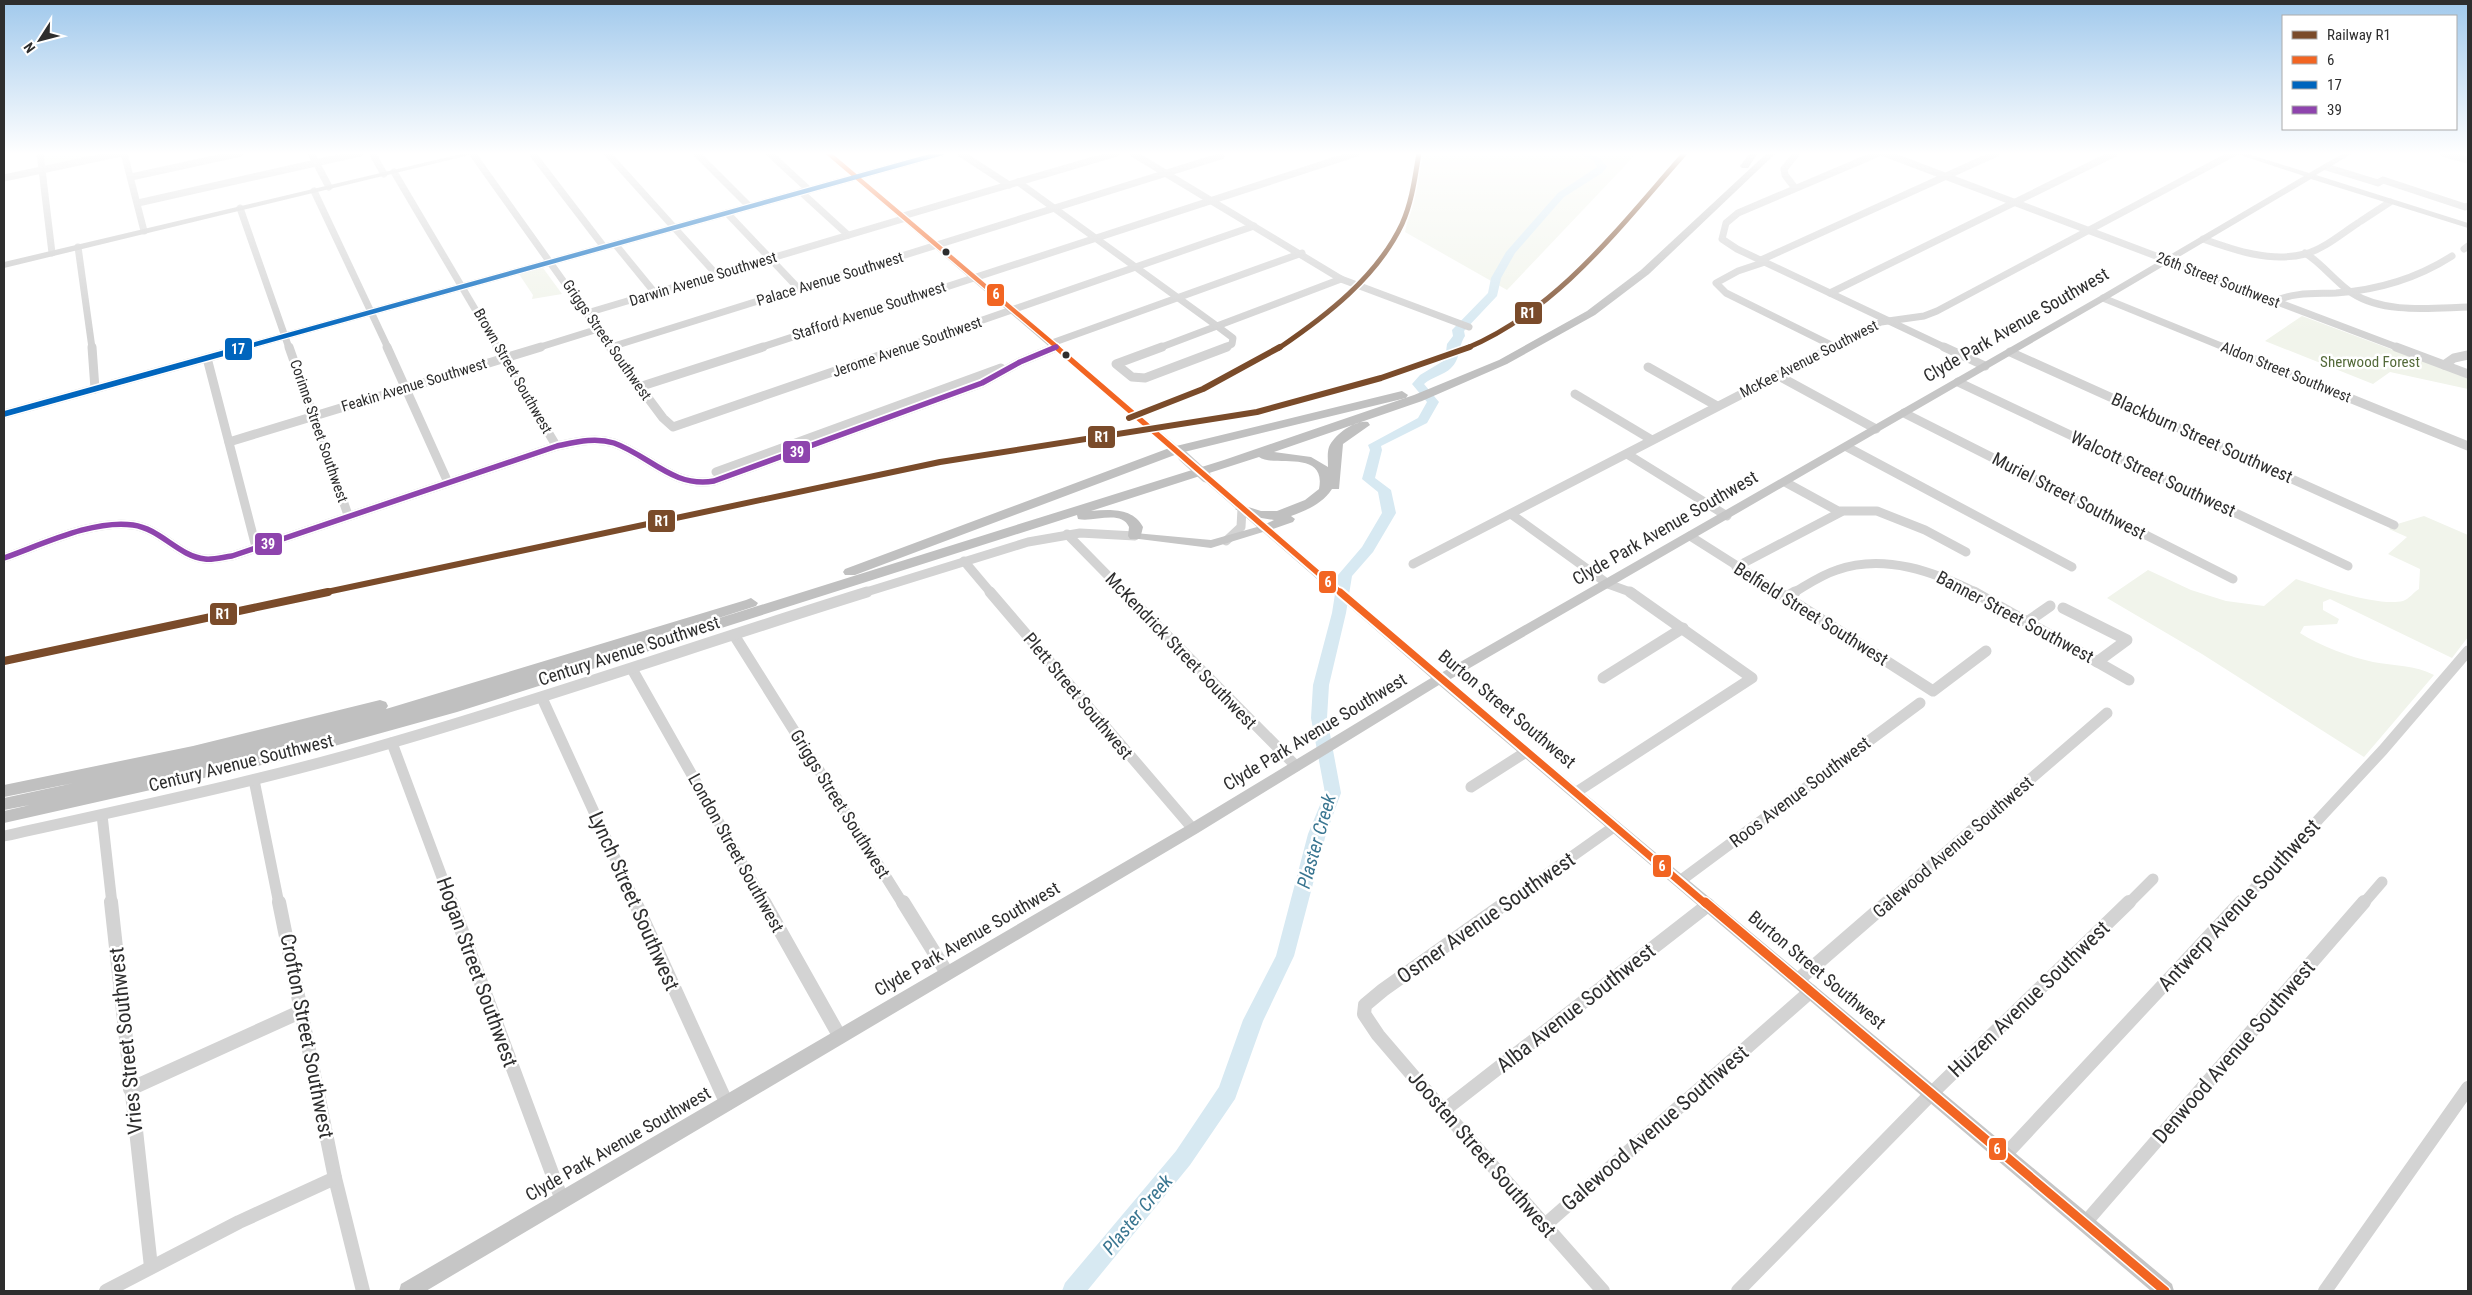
<svg xmlns="http://www.w3.org/2000/svg" width="2472" height="1295" viewBox="0 0 2472 1295" font-family="'Roboto Condensed',sans-serif">
  <rect width="100%" height="100%" fill="#fff"/>
  <g fill="#f1f4eb">
    <polygon points="42,153 111,153 44,167"/>
    <polygon points="1423,153 1637,153 1507,290 1405,232"/>
    <polygon points="543,268 562,294 532,299 533,295 519,274"/>
    <polygon points="2302,316 2468,378 2468,389 2390,372 2373,384 2265,341"/>
    <path d="M2424 516 2468 535V637L2452 658 2330 599 2323 602V610L2339 619 2337 624 2304 626 2300 633C2320 646 2350 657 2373 662 2394 666 2415 665 2434 675L2364 757 2202 654 2107 598 2148 570 2191 590 2226 601 2264 606 2296 579C2321 587 2379 607 2403 601 2409 599 2414 592 2419 589L2420 569 2388 554 2407 537 2389 529 2394 525Z"/>
  </g>
  <g fill="none" stroke-linecap="round" stroke-linejoin="round">
    <path fill="#d7e9f2" fill-rule="evenodd" d="M1577 153C1593 153 1597 153 1607 167L1602 173 1564 197 1556 206 1515 253 1501 278 1497 296 1464 331 1465 336C1458 346 1461 359 1451 368 1444 375 1432 377 1424 384L1439 402 1427 423 1381 446 1382 450 1375 478 1391 490 1396 513 1373 552 1352 576 1346 613 1329 685 1327 718 1341 793 1326 834 1294 956 1263 1021 1235 1099 1190 1165 1087 1291H1062L1065 1283 1176 1151 1219 1087 1243 1020 1276 956 1308 834 1325 793 1311 718 1313 685 1332 613 1338 575 1362 547 1382 513 1378 492 1362 479 1370 450 1368 445 1418 418 1427 402 1412 384 1420 375 1445 360 1447 344 1453 336 1452 330 1488 293 1491 278 1506 252 1550 202 1558 193 1597 167 1593 160Z"/>
    <g stroke="#d3d3d3" stroke-width="7">
      <polyline points="40,153 52,253"/>
      <polyline points="124,153 144,231"/>
      <polyline points="311,153 329,187"/>
      <polyline points="372,153 384,174"/>
      <polyline points="472,153 611,348"/>
      <polyline points="532,153 604,247"/>
      <polyline points="607,153 716,274"/>
      <polyline points="696,153 749,206"/>
      <polyline points="769,153 809,190"/>
      <polyline points="960,153 1009,185"/>
      <polyline points="1132,153 1341,279 1469,327"/>
      <polyline points="1879,153 1738,213 1726,223 1722,239 1737,249 1946,348"/>
      <polyline points="1884,153 2399,348"/>
      <polyline points="2442,153 2468,160"/>
      <polyline points="2326,167 2378,183 2383,180 2465,207 2468,206"/>
      <polyline points="394,172 498,348"/>
      <polyline points="131,177 241,153"/>
      <polyline points="4,178 121,153"/>
      <polyline points="1018,182 1217,326"/>
      <polyline points="1795,188 1785,175 1784,169 1797,153"/>
      <polyline points="314,191 388,348"/>
      <polyline points="801,192 848,235"/>
      <polyline points="138,203 360,153"/>
      <polyline points="240,208 289,348"/>
      <polyline points="727,213 799,289"/>
      <polyline points="903,216 1117,153"/>
      <polyline points="2361,221 2390,202"/>
      <path d="M2203 239C2234 250 2271 263 2305 254 2324 249 2341 234 2358 223"/>
      <polyline points="615,244 655,293"/>
      <polyline points="78,247 92,348"/>
      <polyline points="2464,249 2468,246"/>
      <path d="M2305 253C2323 264 2334 281 2352 293 2384 314 2431 308 2468 307"/>
      <polyline points="1761,260 1997,153"/>
      <polyline points="1765,262 1738,271 1716,283 1726,293 1833,346"/>
      <polyline points="1830,293 2115,153"/>
      <polyline points="2103,298 2226,348"/>
      <path d="M2275 301C2295 292 2315 294 2336 293 2378 290 2416 279 2452 256"/>
      <polyline points="587,313 906,218"/>
      <polyline points="1217,326 1233,338 1232,344 1224,348"/>
      <polyline points="1217,326 1341,279"/>
      <polyline points="1052,343 1302,253"/>
      <polyline points="611,347 1221,156"/>
      <polyline points="242,348 942,153"/>
      <polyline points="537,348 598,329"/>
      <polyline points="759,348 1357,153"/>
      <polyline points="902,348 1254,226"/>
      <polyline points="1054,348 1056,347"/>
      <polyline points="1159,348 1217,326"/>
      <polyline points="1831,348 1881,322 1924,316 1937,311 2234,153"/>
    </g>
    <g stroke="#d3d3d3" stroke-width="9">
      <polyline points="92,347 95,389"/>
      <polyline points="289,347 347,512"/>
      <polyline points="387,347 446,478"/>
      <polyline points="497,347 554,442"/>
      <polyline points="610,347 663,418 673,427 905,347"/>
      <polyline points="1162,347 1116,364 1132,377 1145,378 1227,347"/>
      <polyline points="1944,347 1985,366"/>
      <polyline points="2223,347 2468,446"/>
      <polyline points="2396,347 2468,374"/>
      <polyline points="2010,352 2394,525"/>
      <polyline points="207,358 255,543"/>
      <polyline points="2444,365 2454,358 2468,355"/>
      <polyline points="1648,367 1717,406"/>
      <polyline points="1777,375 1876,429"/>
      <polyline points="1958,382 2348,566"/>
      <polyline points="639,387 763,347"/>
      <polyline points="1575,394 1652,440"/>
      <polyline points="1904,413 2233,579"/>
      <polyline points="4,414 246,347"/>
      <polyline points="229,442 541,347"/>
      <polyline points="1847,447 2072,567"/>
      <polyline points="1627,454 1727,516"/>
      <polyline points="716,472 1001,368"/>
      <polyline points="1785,482 1838,511 1877,511 1925,530 1966,552"/>
      <polyline points="1511,514 1608,584 1633,593"/>
      <polyline points="1067,534 1125,593"/>
      <polyline points="1690,536 1780,593"/>
      <polyline points="1226,541 1241,527 1242,509"/>
      <path d="M4 558C41 545 94 519 133 525 161 529 178 556 205 559 214 560 223 557 232 556L557 446C576 442 595 437 614 443 650 456 673 488 714 481L982 383 1020 362 1056 347"/>
      <polyline points="964,561 991,593"/>
      <polyline points="1413,564 1833,347"/>
      <polyline points="1736,567 1841,512"/>
      <polyline points="863,593 1028,542 1080,533 1135,536"/>
      <path d="M1793 593C1807 585 1821 575 1837 570 1884 553 1935 572 1977 593"/>
    </g>
    <g stroke="#d3d3d3" stroke-width="11">
      <polyline points="990,592 1193,829"/>
      <polyline points="1124,592 1296,766"/>
      <polyline points="1778,592 1933,691 1986,651"/>
      <polyline points="1974,592 2129,680"/>
      <polyline points="1785,598 1795,592"/>
      <polyline points="2063,608 2127,640 2097,662"/>
      <polyline points="2027,622 2050,606"/>
      <polyline points="734,635 903,904"/>
      <polyline points="632,669 765,904"/>
      <polyline points="1603,678 1683,628"/>
      <polyline points="542,698 636,904"/>
      <polyline points="392,743 452,904"/>
      <polyline points="254,780 279,904"/>
      <polyline points="1471,787 1526,752"/>
      <polyline points="1575,793 1752,678 1630,592"/>
      <polyline points="102,815 112,904"/>
      <path d="M4 836C134 807 266 780 394 742 553 696 709 641 867 592"/>
      <polyline points="1680,881 1920,703"/>
      <polyline points="1505,904 1615,826"/>
      <polyline points="1886,904 2107,713"/>
      <polyline points="2128,904 2153,879"/>
      <polyline points="2240,904 2383,750 2468,651"/>
      <polyline points="2363,904 2382,882"/>
    </g>
    <g stroke="#d3d3d3" stroke-width="14">
      <polyline points="111,902 151,1267"/>
      <polyline points="279,902 335,1178 363,1291"/>
      <polyline points="451,902 562,1200"/>
      <polyline points="635,902 727,1104"/>
      <polyline points="764,902 840,1037"/>
      <polyline points="903,902 947,973"/>
      <polyline points="1507,902 1383,990 1365,1005 1364,1014 1378,1035 1420,1084 1603,1291"/>
      <polyline points="1798,980 1888,902"/>
      <polyline points="130,1089 302,1011"/>
      <polyline points="1443,1111 1708,905"/>
      <polyline points="2005,1155 2241,902"/>
      <polyline points="2085,1223 2364,902"/>
      <polyline points="1545,1225 1811,991"/>
      <polyline points="106,1291 239,1222 335,1178"/>
      <polyline points="1738,1291 1932,1093 2129,902"/>
      <polyline points="2325,1291 2468,1088"/>
    </g>
    <g fill="#c6c6c6" fill-rule="evenodd">
      <polygon points="465,153 478,153 4,268 4,262"/>
      <polygon points="824,153 832,153 1187,454 1187,458 1179,458"/>
      <polygon points="2234,153 2245,153 2309,173 2344,153 2353,153 2316,175 2468,223 2468,228 2311,179 2106,300 1449,680 2172,1284 2174,1291 2151,1291 1439,685 1198,833 426,1291 399,1291 401,1284 1188,825 1431,678 1263,532 1211,548 1131,538 1129,536 1135,533 1211,540 1257,527 1202,479 1201,477 1202,475 1210,475 1441,673 2100,296 2304,176"/>
    </g>
    <g fill="#c0c0c0" fill-rule="evenodd">
      <polygon points="1750,153 1758,153 1748,168 1742,168 1740,166"/>
      <path d="M1767 153H1776L1649 274 1595 315 1507 364 1422 401 1274 452 1311 457 1328 467C1328 460 1327 453 1329 447 1334 435 1355 419 1368 422L1370 425 1343 444 1339 489H1332C1322 504 1307 510 1291 516L1295 519 1293 522 1264 532 1259 531 1257 528 1274 520 1249 516 1235 509 1242 505 1261 511H1277L1305 500 1319 489C1327 448 1274 468 1259 457L1091 511C1111 509 1133 508 1143 527L1140 539H1130L1128 536 1129 527C1121 509 1093 523 1078 519L1077 515 457 712 284 760 4 823V811L30 805 4 810V798L74 783 4 797V785L193 746 380 700 386 702 388 706 386 709 746 600 751 598 758 603 756 606 681 630 1224 460 1414 395 1499 360 1587 311 1641 270Z"/>
      <polygon points="1402,391 1408,395 1406,398 1180,453 855,575 845,575 843,572 845,569 1172,447"/>
    </g>
    <polyline stroke="#c6c6c6" stroke-width="11" points="1183,456 1206,477"/>
    <defs>
      <polyline id="bus-1-far3" points="828,153 1058,348"/>
      <polyline id="bus-1-far2" points="1056,347 1341,593"/>
      <polyline id="bus-1-far1" points="1340,592 1706,904"/>
      <polyline id="bus-1" points="1705,902 2165,1291"/>
      <polyline id="bus-2-far1" points="242,348 942,153"/>
      <polyline id="bus-2" points="4,414 246,347"/>
      <polyline id="bus-3-far1" points="1054,348 1056,347"/>
      <path id="bus-3" d="M4 558C41 545 94 519 133 525 161 529 178 556 205 559 214 560 223 557 232 556L557 446C576 442 595 437 614 443 650 456 673 488 714 481L982 383 1020 362 1056 347"/>
    </defs>
    <use href="#bus-1-far3" stroke="#fff" stroke-width="7"/>
    <use href="#bus-1-far2" stroke="#fff" stroke-width="9"/>
    <use href="#bus-1-far1" stroke="#fff" stroke-width="11"/>
    <use href="#bus-1" stroke="#fff" stroke-width="12"/>
    <use href="#bus-2-far1" stroke="#fff" stroke-width="7"/>
    <use href="#bus-2" stroke="#fff" stroke-width="9"/>
    <use href="#bus-3-far1" stroke="#fff" stroke-width="7"/>
    <use href="#bus-3" stroke="#fff" stroke-width="9"/>
    <use href="#bus-1-far3" stroke="#f26522" stroke-width="4.5"/>
    <use href="#bus-1-far2" stroke="#f26522" stroke-width="5.5"/>
    <use href="#bus-1-far1" stroke="#f26522" stroke-width="7"/>
    <use href="#bus-1" stroke="#f26522" stroke-width="9"/>
    <use href="#bus-2-far1" stroke="#0065bd" stroke-width="4.5"/>
    <use href="#bus-2" stroke="#0065bd" stroke-width="5.5"/>
    <use href="#bus-3-far1" stroke="#8e44ad" stroke-width="4.5"/>
    <use href="#bus-3" stroke="#8e44ad" stroke-width="5.5"/>
    <defs>
      <g id="rail-1-far2">
        <path d="M1279 348C1326 316 1377 277 1402 224 1412 202 1415 177 1419 153"/>
        <path d="M1467 348C1558 310 1621 225 1685 153"/>
      </g>
      <g id="rail-1-far1">
        <polyline points="1129,418 1203,389 1280,347"/>
        <polyline points="322,593 940,462 1257,412 1381,378 1470,347"/>
      </g>
      <polyline id="rail-1" points="4,661 328,592"/>
    </defs>
    <use href="#rail-1-far2" stroke="#fff" stroke-width="8"/>
    <use href="#rail-1-far1" stroke="#fff" stroke-width="9"/>
    <use href="#rail-1" stroke="#fff" stroke-width="12"/>
    <use href="#rail-1-far2" stroke="#7a4b2a" stroke-width="5"/>
    <use href="#rail-1-far1" stroke="#7a4b2a" stroke-width="6"/>
    <use href="#rail-1" stroke="#7a4b2a" stroke-width="8"/>
  </g>
  <linearGradient id="sky" x2="0" y2="1"><stop stop-color="#a1c9ec"/><stop offset="0.46" stop-color="#fff"/><stop offset="1" stop-color="#fff" stop-opacity="0"/></linearGradient>
  <rect width="2472" height="334" fill="url(#sky)"/>
  <g fill="#2e2e2e" stroke="#fff" stroke-width="2">
    <circle cx="946" cy="252" r="4.5"/>
    <circle cx="1066" cy="355" r="4.5"/>
  </g>
  <g text-anchor="middle" stroke-width="5" stroke-linejoin="round" paint-order="stroke">
    <g font-size="15" fill="#2e2e2e" stroke="#fff">
      <text transform="translate(703 279) rotate(-17)" y="5">Darwin Avenue Southwest</text>
      <text transform="translate(830 279) rotate(-17)" y="5">Palace Avenue Southwest</text>
      <text transform="translate(2218 280) rotate(21)" y="5">26th Street Southwest</text>
      <text transform="translate(869 311) rotate(-18)" y="5">Stafford Avenue Southwest</text>
      <text transform="translate(607 340) rotate(55)" y="5">Griggs Street Southwest</text>
      <text transform="translate(907 347) rotate(-19)" y="5">Jerome Avenue Southwest</text>
      <text transform="translate(1809 359) rotate(-27)" y="5">McKee Avenue Southwest</text>
      <text transform="translate(513 371) rotate(60)" y="5">Brown Street Southwest</text>
      <text transform="translate(2286 372) rotate(22)" y="5">Aldon Street Southwest</text>
      <text transform="translate(414 385) rotate(-17)" y="5">Feakin Avenue Southwest</text>
      <text transform="translate(319 431) rotate(71)" y="5">Corinne Street Southwest</text>
    </g>
    <g font-size="15" fill="#546a3a" stroke="#fff">
      <text x="2370" y="367">Sherwood Forest</text>
    </g>
    <g font-size="18" fill="#2e2e2e" stroke="#fff">
      <text transform="translate(2016 325) rotate(-30)" y="6">Clyde Park Avenue Southwest</text>
      <text transform="translate(2202 438) rotate(24)" y="6">Blackburn Street Southwest</text>
      <text transform="translate(2153 474) rotate(25)" y="6">Walcott Street Southwest</text>
      <text transform="translate(2069 496) rotate(27)" y="6">Muriel Street Southwest</text>
      <text transform="translate(1665 528) rotate(-30)" y="6">Clyde Park Avenue Southwest</text>
      <text transform="translate(1811 614) rotate(32)" y="6">Belfield Street Southwest</text>
      <text transform="translate(2015 617) rotate(28)" y="6">Banner Street Southwest</text>
      <text transform="translate(629 651) rotate(-18)" y="6">Century Avenue Southwest</text>
      <text transform="translate(1181 651) rotate(46)" y="6">McKendrick Street Southwest</text>
      <text transform="translate(1078 696) rotate(50)" y="6">Plett Street Southwest</text>
      <text transform="translate(1507 709) rotate(40)" y="6">Burton Street Southwest</text>
      <text transform="translate(1315 732) rotate(-31)" y="6">Clyde Park Avenue Southwest</text>
      <text transform="translate(241 763) rotate(-14)" y="6">Century Avenue Southwest</text>
      <text transform="translate(1800 792) rotate(-37)" y="6">Roos Avenue Southwest</text>
      <text transform="translate(840 804) rotate(58)" y="6">Griggs Street Southwest</text>
      <text transform="translate(1953 847) rotate(-41)" y="6">Galewood Avenue Southwest</text>
      <text transform="translate(736 853) rotate(61)" y="6">London Street Southwest</text>
      <text transform="translate(967 939) rotate(-30)" y="6">Clyde Park Avenue Southwest</text>
      <text transform="translate(1817 970) rotate(40)" y="6">Burton Street Southwest</text>
      <text transform="translate(618 1144) rotate(-30)" y="6">Clyde Park Avenue Southwest</text>
    </g>
    <g font-size="19" font-style="italic" fill="#3a7691" stroke="#fff">
      <text transform="translate(1316 841) rotate(-74)" y="7">Plaster Creek</text>
      <text transform="translate(1137 1214) rotate(-50)" y="7">Plaster Creek</text>
    </g>
    <g font-size="21" fill="#2e2e2e" stroke="#fff">
      <text transform="translate(634 901) rotate(66)" y="7">Lynch Street Southwest</text>
      <text transform="translate(2239 905) rotate(-47)" y="7">Antwerp Avenue Southwest</text>
      <text transform="translate(1486 918) rotate(-35)" y="7">Osmer Avenue Southwest</text>
      <text transform="translate(477 972) rotate(70)" y="7">Hogan Street Southwest</text>
      <text transform="translate(2029 999) rotate(-44)" y="7">Huizen Avenue Southwest</text>
      <text transform="translate(1576 1008) rotate(-38)" y="7">Alba Avenue Southwest</text>
      <text transform="translate(307 1036) rotate(79)" y="7">Crofton Street Southwest</text>
      <text transform="translate(126 1041) rotate(-96)" y="7">Vries Street Southwest</text>
      <text transform="translate(2234 1052) rotate(-49)" y="7">Denwood Avenue Southwest</text>
      <text transform="translate(1655 1128) rotate(-41)" y="7">Galewood Avenue Southwest</text>
      <text transform="translate(1482 1154) rotate(49)" y="7">Joosten Street Southwest</text>
    </g>
  </g>
  <g stroke="#fff" stroke-width="2">
    <rect x="986" y="283" width="19" height="24" rx="5" fill="#f26522"/>
    <rect x="1514" y="301" width="29" height="24" rx="5" fill="#7a4b2a"/>
    <rect x="224" y="337" width="29" height="24" rx="5" fill="#0065bd"/>
    <rect x="1087" y="425" width="29" height="24" rx="5" fill="#7a4b2a"/>
    <rect x="782" y="440" width="29" height="24" rx="5" fill="#8e44ad"/>
    <rect x="647" y="509" width="29" height="24" rx="5" fill="#7a4b2a"/>
    <rect x="254" y="532" width="29" height="24" rx="5" fill="#8e44ad"/>
    <rect x="1318" y="570" width="19" height="24" rx="5" fill="#f26522"/>
    <rect x="209" y="602" width="29" height="24" rx="5" fill="#7a4b2a"/>
    <rect x="1652" y="854" width="20" height="24" rx="5" fill="#f26522"/>
    <rect x="1988" y="1137" width="19" height="24" rx="5" fill="#f26522"/>
  </g>
  <g font-size="14" text-anchor="middle" font-weight="bold" fill="#fff">
    <text x="996" y="299">6</text>
    <text x="1528" y="318">R1</text>
    <text x="238" y="354">17</text>
    <text x="1102" y="442">R1</text>
    <text x="797" y="457">39</text>
    <text x="662" y="526">R1</text>
    <text x="268" y="549">39</text>
    <text x="1328" y="587">6</text>
    <text x="223" y="619">R1</text>
    <text x="1662" y="871">6</text>
    <text x="1997" y="1154">6</text>
  </g>
  <rect width="2472" height="1295" fill="none" stroke="#2e2e2e" stroke-width="10"/>
  <rect x="2282" y="15" width="175" height="115" fill="#ffffff" stroke="#ababab"/>
  <rect x="2292" y="31" width="25" height="8" fill="#7a4b2a" stroke="#ababab"/>
  <text x="2327" y="40" font-size="15" fill="#2e2e2e">Railway R1</text>
  <rect x="2292" y="56" width="25" height="8" fill="#f26522" stroke="#ababab"/>
  <text x="2327" y="65" font-size="15" fill="#2e2e2e">6</text>
  <rect x="2292" y="81" width="25" height="8" fill="#0065bd" stroke="#ababab"/>
  <text x="2327" y="90" font-size="15" fill="#2e2e2e">17</text>
  <rect x="2292" y="106" width="25" height="8" fill="#8e44ad" stroke="#ababab"/>
  <text x="2327" y="115" font-size="15" fill="#2e2e2e">39</text>
  <g transform="translate(40 40) rotate(234)" stroke="#ffffff" stroke-width="4" paint-order="stroke">
  <path d="M0-4L9 19L0 12L-9 19Z" fill="#2e2e2e"/>
  <text y="-8" font-size="14" font-weight="bold" text-anchor="middle" fill="#2e2e2e">N</text>
  </g>
</svg>
